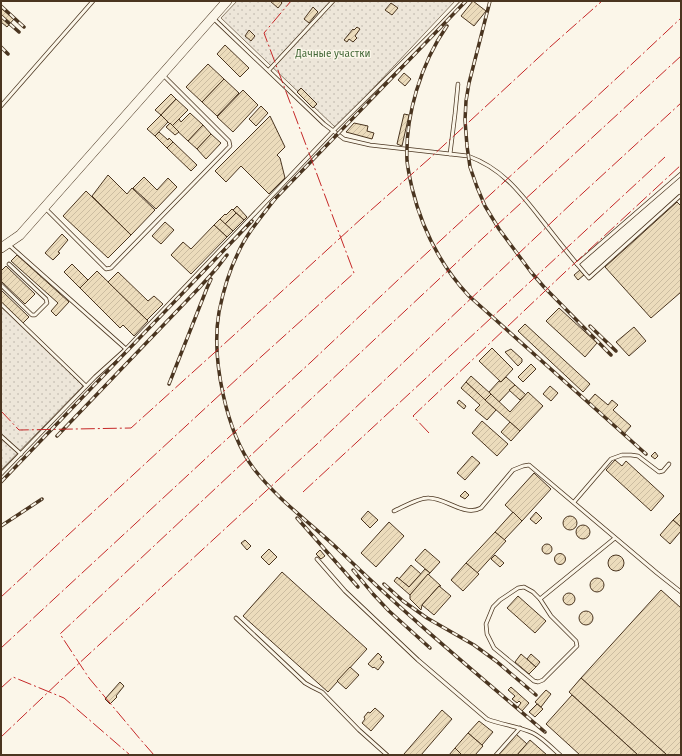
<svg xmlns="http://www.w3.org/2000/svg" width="682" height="756" viewBox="0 0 682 756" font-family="'Fira Sans',sans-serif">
  <defs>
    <pattern id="green-dots" width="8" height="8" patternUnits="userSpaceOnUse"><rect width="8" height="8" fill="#ede6d9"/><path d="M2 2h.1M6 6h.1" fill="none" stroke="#cdc6ba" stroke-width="1.8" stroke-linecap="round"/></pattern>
    <pattern id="building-hatch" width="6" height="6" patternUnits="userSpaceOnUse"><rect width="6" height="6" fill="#ecdcbc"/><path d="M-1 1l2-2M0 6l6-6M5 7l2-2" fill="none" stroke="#ccbda1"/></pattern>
  </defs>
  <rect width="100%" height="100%" fill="#fbf6e9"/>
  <g fill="url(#green-dots)" stroke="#887966">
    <polygon points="237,1 455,1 336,128 221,18"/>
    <polygon points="1,304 83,386 1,470"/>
  </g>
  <g fill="url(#building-hatch)" stroke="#4a3520">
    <polygon points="270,1 280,1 282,3 278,8"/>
    <polygon points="473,1 486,11 474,26 461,16"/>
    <polygon points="391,3 398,8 392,15 385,10"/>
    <polygon points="313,7 318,12 309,23 304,19"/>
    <polygon points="1,8 14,19 7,27 1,22"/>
    <polygon points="357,27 360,29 355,36 357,38 353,42 349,39 347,42 344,40 353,29 354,30"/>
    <polygon points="249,30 255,36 251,41 245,36"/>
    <polygon points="225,45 249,68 240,77 217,54"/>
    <polygon points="208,64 224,79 202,102 186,87"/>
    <polygon points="404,73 411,79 405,86 398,80"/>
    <polygon points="224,79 239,93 217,116 202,102"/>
    <polygon points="301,88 317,104 313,108 297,92"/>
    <polygon points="243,90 258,105 233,132 217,117"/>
    <polygon points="171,94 176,99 161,115 155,110"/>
    <polygon points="176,99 188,110 172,126 161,115"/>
    <polygon points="261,106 268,113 256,126 249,119"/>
    <polygon points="190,113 203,125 188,141 172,126 179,119 181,122"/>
    <polygon points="404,114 409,115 402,146 397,144"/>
    <polygon points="161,115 168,122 155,136 147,129"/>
    <polygon points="270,116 285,147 277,155 280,158 285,178 269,194 241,166 226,182 215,171"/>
    <polygon points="170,123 179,132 175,135 166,127"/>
    <polygon points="354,123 368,126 367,131 374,133 372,139 346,132"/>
    <polygon points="203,125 211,134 197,149 188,141"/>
    <polygon points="159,132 168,140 169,138 173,142 167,148 155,136"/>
    <polygon points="211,134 221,143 206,159 197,149"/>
    <polygon points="173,142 197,165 191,171 167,148"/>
    <polygon points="108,175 127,194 132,188 155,210 131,235 92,196"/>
    <polygon points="144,177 157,190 168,178 177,187 156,209 133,188"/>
    <polygon points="86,191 131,235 108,258 63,216"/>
    <polygon points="677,202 681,206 681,292 651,318 605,267"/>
    <polygon points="237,206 247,217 244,220 233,210"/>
    <polygon points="232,209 236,213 225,224 220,219 225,214 226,215"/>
    <polygon points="236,213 244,220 233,231 225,224"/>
    <polygon points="220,219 233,231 227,237 214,225"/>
    <polygon points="165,222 174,230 161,244 152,236"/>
    <polygon points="214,225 227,237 191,274 171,255 183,242 191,249"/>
    <polygon points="62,234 68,240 58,252 60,253 53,260 45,253"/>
    <polygon points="17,255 69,302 56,316 51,311 58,303 11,261"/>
    <polygon points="72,264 88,280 80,288 64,272"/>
    <polygon points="6,266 35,294 25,304 1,281 1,271"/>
    <polygon points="580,270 584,275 578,280 574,275"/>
    <polygon points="97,271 148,321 134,336 123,325 120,328 80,288"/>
    <polygon points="118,272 148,301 154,296 163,304 147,320 108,282"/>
    <polygon points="1,290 29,317 23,323 1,302"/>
    <polygon points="559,308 597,343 585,357 546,321"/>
    <polygon points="525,324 590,384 583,392 518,331"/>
    <polygon points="634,327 646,341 629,356 616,342"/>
    <polygon points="492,348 513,369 501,382 479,361"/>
    <polygon points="511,349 522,359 522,362 518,366 505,352"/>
    <polygon points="531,364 536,369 523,382 518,377"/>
    <polygon points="471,376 491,394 485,400 466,382"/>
    <polygon points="506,377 515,385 499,402 489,392 499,381 501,382"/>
    <polygon points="466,382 496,410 487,420 475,410 480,405 461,388"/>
    <polygon points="515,385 526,395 520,400 509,390"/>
    <polygon points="550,386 558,393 551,401 543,394"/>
    <polygon points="528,392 543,406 520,431 485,400 491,394 510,412"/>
    <polygon points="595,394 608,405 612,400 618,405 613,410 631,426 624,434 588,402"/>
    <polygon points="459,400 466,406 464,409 457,403"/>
    <polygon points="482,421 508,444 497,456 472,433"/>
    <polygon points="510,422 520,431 511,441 501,432"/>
    <polygon points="655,452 658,456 655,459 651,456"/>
    <polygon points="472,456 480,463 465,480 457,473"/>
    <polygon points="615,460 622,466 626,461 664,496 651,511 606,470"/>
    <polygon points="534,473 551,489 522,521 505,505"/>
    <polygon points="465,491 469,495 465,499 460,496"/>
    <polygon points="368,511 378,520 370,528 361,519"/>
    <polygon points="513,512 522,521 504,540 495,532"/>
    <polygon points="536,512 542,518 536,524 530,519"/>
    <polygon points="681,512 681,527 673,520"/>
    <circle cx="570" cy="523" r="7"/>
    <polygon points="673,520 681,527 681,531 670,544 660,535"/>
    <polygon points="389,522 404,536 376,567 361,553"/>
    <circle cx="583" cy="532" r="7"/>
    <polygon points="495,532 506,541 477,573 466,563"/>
    <polygon points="245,540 251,546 247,550 241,543"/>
    <circle cx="547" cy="549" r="5"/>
    <polygon points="269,549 277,557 269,565 261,557"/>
    <polygon points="425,549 440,562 430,573 415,560"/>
    <polygon points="320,550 325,556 321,559 316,554"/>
    <circle cx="560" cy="559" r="5.5"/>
    <circle cx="616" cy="563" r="8"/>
    <polygon points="495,555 504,563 500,567 491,559"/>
    <polygon points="466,563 479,574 463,591 451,580"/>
    <polygon points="411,565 421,574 409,587 399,579"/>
    <polygon points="425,569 430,573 410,595 394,581 397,577 409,587"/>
    <polygon points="282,572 367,649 328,692 243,616"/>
    <polygon points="428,574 441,586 439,586 422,605 421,610 410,599 410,595"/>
    <circle cx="597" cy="585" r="7"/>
    <polygon points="439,586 451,596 434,615 422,605"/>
    <polygon points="661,590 681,608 681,755 667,755 581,678"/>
    <circle cx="569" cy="599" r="6"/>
    <polygon points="518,596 546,621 535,633 507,608"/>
    <circle cx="586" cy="618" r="7"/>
    <polygon points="378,653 382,657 380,659 384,662 378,670 374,667 373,668 368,664"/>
    <polygon points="521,654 536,667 529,674 515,662"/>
    <polygon points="531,654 540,662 536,667 527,659"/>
    <polygon points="350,667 359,675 346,689 337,681"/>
    <polygon points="581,678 667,755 638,755 569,692"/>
    <polygon points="120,682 124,686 116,696 117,697 110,704 105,699"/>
    <polygon points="511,687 529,703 522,711 518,707 521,703 519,701 517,703 512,699 515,696 508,690"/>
    <polygon points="546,690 551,694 541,707 535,702"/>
    <polygon points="572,695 638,755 580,755 546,724"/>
    <polygon points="537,704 543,709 535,717 529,712"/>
    <polygon points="375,708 384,716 371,731 362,723 365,719 364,717 368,712 370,713"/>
    <polygon points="442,710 452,719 421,755 405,755 404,754"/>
    <polygon points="479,721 493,732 482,745 468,733"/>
    <polygon points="468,733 483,746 475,755 462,755 455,748"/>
    <polygon points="516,734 527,744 517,755 498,755"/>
    <polygon points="530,740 547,755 517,755"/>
    <polygon points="455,748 462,755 449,755"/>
  </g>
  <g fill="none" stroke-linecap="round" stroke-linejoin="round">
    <defs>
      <g id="service">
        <path d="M213 18 324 124 344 139 370 145 468 156C504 169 522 195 545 224 559 242 574 261 589 278L680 196H681"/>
        <polyline points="269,70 333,1"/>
        <polyline points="1,106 93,1"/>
        <polyline points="450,154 455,114 458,84"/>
        <polyline points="46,209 106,269 111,268 230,146 229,141 164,76"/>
        <polyline points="9,245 126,349"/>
        <polyline points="577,264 681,174"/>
        <polyline points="1,285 32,315 35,315 47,303 46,299 9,264"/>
        <polyline points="1,304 86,386"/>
        <polyline points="1,436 21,454"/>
        <polyline points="1,474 95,377 126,349 333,131 435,30 463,1"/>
        <polyline points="574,502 611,459 622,455 631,455 638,456 659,472 663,471 669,464"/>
        <path d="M394 511C403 507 420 497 429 498 446 498 464 517 481 508L513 470 523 466 529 465 657 573 681 592"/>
        <path d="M317 559 345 591 418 660 487 719C502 725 518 726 533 733 543 738 552 748 560 755"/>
        <polygon points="524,587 533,592 540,599 551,616 576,641 577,646 543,680 538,682 534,681 494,648 487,634 486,624 493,607 500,600 518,588"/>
        <polyline points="540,599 615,538"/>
        <polyline points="236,618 305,683 312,687 322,692 359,730 387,755"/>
        <polyline points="496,755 520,728"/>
      </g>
      <polyline id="secondary" points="1,248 20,235 227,1"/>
    </defs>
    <use href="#service" stroke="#4a3520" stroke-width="4.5"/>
    <use href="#secondary" stroke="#4a3520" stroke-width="10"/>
    <use href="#service" stroke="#fbf6e9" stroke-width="3"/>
    <use href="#secondary" stroke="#fbf6e9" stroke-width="9"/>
    <defs>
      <g id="rail">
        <polyline points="490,1 469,83 466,101 465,120 467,146 470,167 477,187 485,206 499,229 531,272 544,287 611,355"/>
        <polyline points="1,6 24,27"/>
        <polyline points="1,16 19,32"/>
        <path d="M447 26C421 63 405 116 407 161 408 170 410 179 412 188 422 229 440 265 469 296L646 454"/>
        <polyline points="1,47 8,54"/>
        <path d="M275 199C262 216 247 233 238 253 229 271 223 292 219 312 211 358 226 432 254 469 279 501 313 525 341 552 406 615 476 673 545 732"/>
        <polyline points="271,203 466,1"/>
        <polyline points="590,326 616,351"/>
        <polyline points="169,384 207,288 211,279"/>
        <polyline points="57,436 199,288 217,268 227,255"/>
        <polyline points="1,482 252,221"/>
        <polyline points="297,518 358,587"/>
        <polyline points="1,526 42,499"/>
        <polyline points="353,570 373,594 389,611 430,648"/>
        <polyline points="384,584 403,601 427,618 474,645 496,661 536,695"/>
      </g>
    </defs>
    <use href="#rail" stroke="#4a3520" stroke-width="3.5"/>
    <use href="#rail" stroke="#fbf6e9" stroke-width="2" stroke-dasharray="6" stroke-linecap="butt"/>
    <g stroke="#c62828" stroke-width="1" stroke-dasharray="14 3 2 3" stroke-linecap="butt">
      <polyline points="1,411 19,430 131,428 234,335 362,218 430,158 550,47 602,1"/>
      <polyline points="429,433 413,416 563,274 681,165"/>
      <polyline points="303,492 665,157"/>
      <polyline points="1,597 252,365 354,273 264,33 291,1"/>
      <polyline points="1,648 215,450 311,362 416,263 618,77 681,18"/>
      <polyline points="1,688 13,677 64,698 130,755"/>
      <polyline points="1,737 62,679 316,445 572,203 681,103"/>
      <polyline points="154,755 140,739 89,678 60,634 484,237 681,56"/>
    </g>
  </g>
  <g text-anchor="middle" stroke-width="3" stroke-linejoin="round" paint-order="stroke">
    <g font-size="10" fill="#436837" stroke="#fbf6e9">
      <text x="333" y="57">Дачные участки</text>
    </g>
  </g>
  <rect width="682" height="756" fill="none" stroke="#4a3520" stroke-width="4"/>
</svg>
